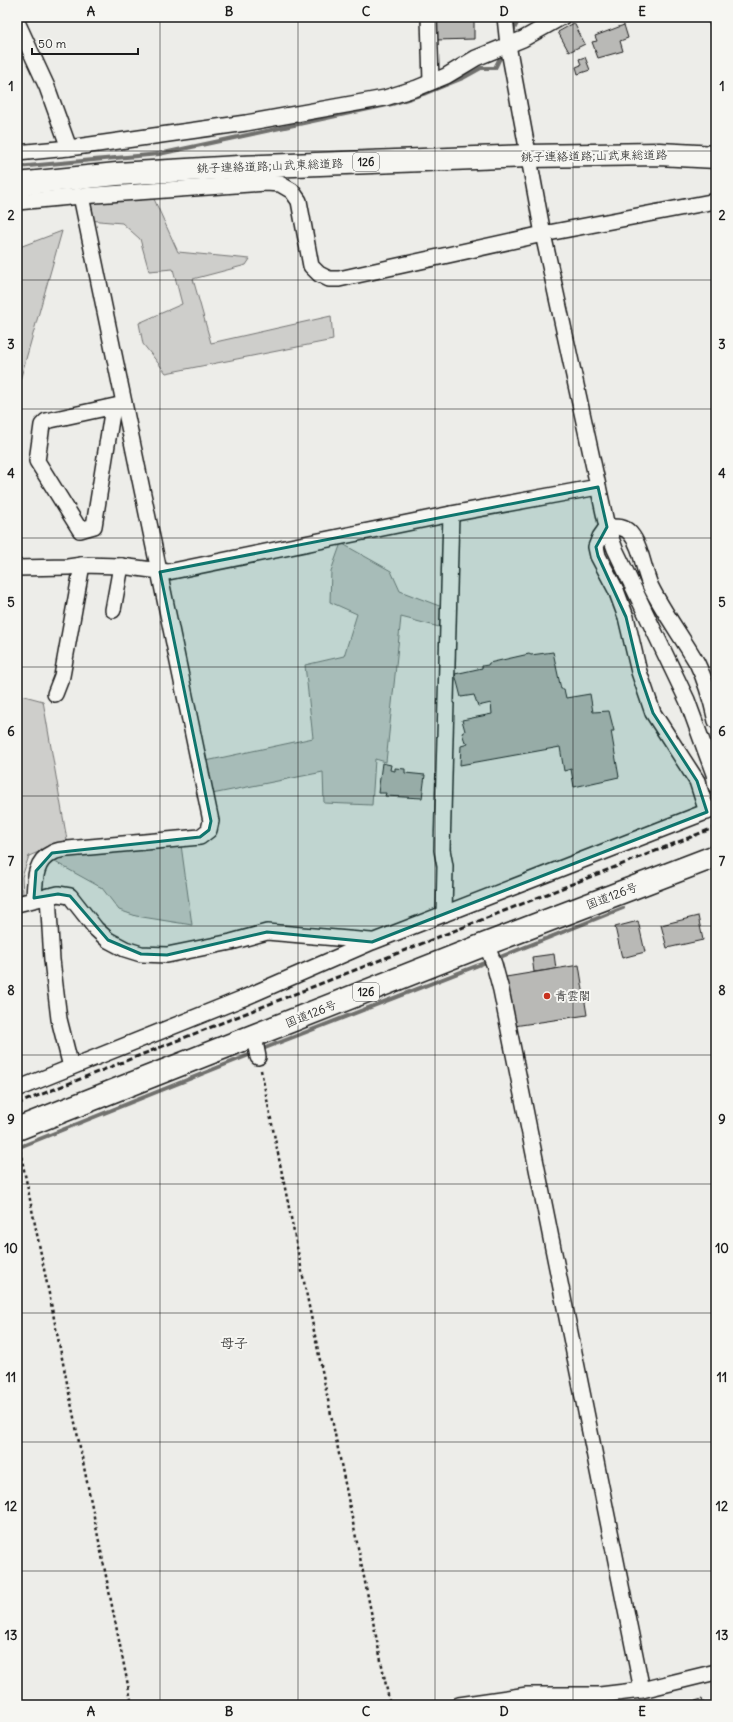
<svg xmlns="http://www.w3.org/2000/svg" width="733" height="1722" viewBox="0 0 733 1722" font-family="Delius,'Klee One',sans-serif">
  <rect width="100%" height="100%" fill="#edede9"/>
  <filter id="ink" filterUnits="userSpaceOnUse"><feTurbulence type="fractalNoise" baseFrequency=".025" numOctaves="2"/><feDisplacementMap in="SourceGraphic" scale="8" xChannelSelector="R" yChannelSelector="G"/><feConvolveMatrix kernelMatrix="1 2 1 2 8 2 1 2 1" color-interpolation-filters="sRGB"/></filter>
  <g filter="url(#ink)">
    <g fill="#cececb" stroke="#757574">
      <polygon points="145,179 178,252 250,259 246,265 193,279 211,343 331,316 333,340 166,373 143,344 139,323 182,304 173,269 149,271 140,239 122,223 88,220 83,182"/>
      <polygon points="62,231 17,391 17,248"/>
      <polygon points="341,543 391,571 400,591 442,607 439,627 401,617 386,762 375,759 372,805 324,803 323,772 212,794 206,761 313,738 305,665 344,656 357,614 330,602 331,571"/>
      <polygon points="17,694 43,701 67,840 29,856 22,877 23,894 17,895"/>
      <polygon points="181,845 192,925 136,916 119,910 102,888 55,862 65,854"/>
    </g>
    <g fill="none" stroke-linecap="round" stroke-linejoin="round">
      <g stroke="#6f6f6d" stroke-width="4">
        <polyline points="512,33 520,17"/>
        <polyline points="17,167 159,154 392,104 426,93 463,78 481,68 495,68 503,52"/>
        <polyline points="495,959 623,908"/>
        <polyline points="260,1050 489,961"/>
        <polyline points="17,1148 254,1053"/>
      </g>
    </g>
    <g fill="#b9b9b6" stroke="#1c1c1c">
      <polygon points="452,17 474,17 474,39 436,40 436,20 452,19"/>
      <polygon points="574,23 585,44 569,52 558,32"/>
      <polygon points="624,25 628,38 620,41 623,51 598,58 592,42 597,41 595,36"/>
      <polygon points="585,57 590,70 578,74 576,67 581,65 579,59"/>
      <polygon points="553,652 561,689 564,689 566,698 590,694 593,712 609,711 614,731 611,731 619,777 574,787 571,769 564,771 560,747 460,765 461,746 468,744 467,742 465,742 462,733 465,731 462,720 492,714 491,703 478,706 474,695 461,697 455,674 482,668 482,666 488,665 489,663 529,654 531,655"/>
      <polygon points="382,763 391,765 390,770 395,771 395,768 405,769 405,773 425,775 422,798 385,796 386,793 378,793"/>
      <polygon points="698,916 703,940 667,948 661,925"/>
      <polygon points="638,921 645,952 622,958 615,927"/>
      <polygon points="554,954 556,969 534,972 532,957"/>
      <polygon points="579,965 587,1015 514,1026 506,977"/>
      <polygon points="702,1699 704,1705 681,1705"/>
    </g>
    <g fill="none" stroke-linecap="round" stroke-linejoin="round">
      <defs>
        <g id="minor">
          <polyline points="429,17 431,82"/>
          <polyline points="505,17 508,45 543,234 607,527 615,549 687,700 714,774 716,786"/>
          <polyline points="715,17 716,19"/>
          <polyline points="17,22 47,87 69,148"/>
          <polyline points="17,153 69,148 246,123 385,98 417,88 446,76 476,58 523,39 562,17"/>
          <polyline points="17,202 81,196 266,183 280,184 292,191 299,201 311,266 319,274 329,279 339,279 543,234 716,201"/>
          <polyline points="113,407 94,526 80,530 37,461 42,425 46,421 124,404"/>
          <polyline points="17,568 68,567 82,565 121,566 168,572 451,514 598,487"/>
          <polyline points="113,610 121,566"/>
          <polyline points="55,694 62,676 82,565"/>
          <path d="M707 812 697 781 653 713 639 672 626 617 616 590 598 556 596 547 600 537 607 527C616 527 624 526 630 533 642 547 643 570 651 587 664 613 682 637 697 663 705 679 712 703 716 721"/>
          <polyline points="48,896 52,960 59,1019 71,1067"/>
          <path d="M34 898C35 882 34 861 52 853 56 850 63 850 68 849L200 837 209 830 211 821 81 196"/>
          <polyline points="17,904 58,894 70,896 96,929 108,940 125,949 141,954 167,955 231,942 267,932 371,941"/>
          <polyline points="444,914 445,866 442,850 451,514"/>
          <polyline points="486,944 494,964 501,990 642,1690"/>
          <polyline points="254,1037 258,1057"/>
          <polyline points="17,1089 246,997 372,942 716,808"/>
          <polyline points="459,1705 527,1695 600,1695 642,1690 716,1672"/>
        </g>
        <g id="highway">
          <polyline points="17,184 117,174 239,167 528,156 659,154 716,157"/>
          <polyline points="17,1129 486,944 716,856"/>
        </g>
      </defs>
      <use href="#minor" stroke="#1c1c1c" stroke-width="18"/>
      <use href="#highway" stroke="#1c1c1c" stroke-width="25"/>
      <g stroke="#1c1c1c" stroke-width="2.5" stroke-dasharray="3 3" stroke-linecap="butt">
        <polyline points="261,1070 390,1705"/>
        <polyline points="19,1145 132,1705"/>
      </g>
      <use href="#minor" stroke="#f6f6f2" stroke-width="15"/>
      <use href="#highway" stroke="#f6f6f2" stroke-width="22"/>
      <polyline stroke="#1c1c1c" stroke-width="3" stroke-dasharray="6 3" stroke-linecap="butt" points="17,1104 716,827"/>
    </g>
  </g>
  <path fill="#0f766e" fill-opacity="0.2" stroke="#0f766e" stroke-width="3" stroke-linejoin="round" d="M598 487 607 527 596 547 598 556 626 617 639 672 653 713 697 781 707 812 372 942 267 932 167 955 141 954 108 940 70 896 58 894 34 898 36 871 52 853 200 837 209 830 211 821 160 572Z"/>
  <path fill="none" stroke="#1c1c1c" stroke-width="1" stroke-opacity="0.55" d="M160 17V1705M298 17V1705M435 17V1705M573 17V1705M17 151H716M17 280H716M17 409H716M17 538H716M17 667H716M17 796H716M17 926H716M17 1055H716M17 1184H716M17 1313H716M17 1442H716M17 1571H716"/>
  <circle fill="#c8321e" stroke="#f6f6f2" stroke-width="1.5" cx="547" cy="996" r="4"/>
  <g text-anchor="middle" stroke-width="4" stroke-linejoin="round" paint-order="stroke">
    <g fill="#f6f6f2" stroke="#5d5d5c" stroke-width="1">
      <rect x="353" y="153" width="26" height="18" rx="3"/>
      <rect x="353" y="983" width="26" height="18" rx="3"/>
    </g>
    <g font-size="11" font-weight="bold" fill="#1c1c1c">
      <text x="366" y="166">126</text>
      <text x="366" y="996">126</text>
    </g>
    <g font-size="12" fill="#1c1c1c" stroke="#f6f6f2">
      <text transform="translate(594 156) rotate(-1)" y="4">銚子連絡道路;山武東総道路</text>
      <text transform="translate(270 166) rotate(-2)" y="4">銚子連絡道路;山武東総道路</text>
      <text transform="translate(612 896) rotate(-21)" y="4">国道126号</text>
      <text transform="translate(311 1014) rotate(-22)" y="4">国道126号</text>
    </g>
    <g font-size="12" fill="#1c1c1c" stroke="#f6f6f2" text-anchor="start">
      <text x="555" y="1000">青雲閣</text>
    </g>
    <g font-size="14" fill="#1c1c1c" stroke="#f6f6f2">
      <text x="234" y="1348">母子</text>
    </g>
  </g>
  <rect width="733" height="1722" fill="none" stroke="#f6f6f2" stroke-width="44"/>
  <path d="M32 48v6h106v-6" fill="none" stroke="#1c1c1c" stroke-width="2"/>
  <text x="38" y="48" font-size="12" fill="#1c1c1c" stroke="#f6f6f2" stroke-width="3" paint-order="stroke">50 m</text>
  <rect x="22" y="22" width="689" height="1678" fill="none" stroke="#1c1c1c" stroke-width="1.5"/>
  <g font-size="13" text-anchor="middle" font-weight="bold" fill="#1c1c1c">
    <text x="91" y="16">A</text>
    <text x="229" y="16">B</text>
    <text x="366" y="16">C</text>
    <text x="504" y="16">D</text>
    <text x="642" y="16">E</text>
    <text x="11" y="91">1</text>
    <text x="722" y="91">1</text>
    <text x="11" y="220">2</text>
    <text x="722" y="220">2</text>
    <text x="11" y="349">3</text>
    <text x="722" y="349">3</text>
    <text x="11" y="478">4</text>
    <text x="722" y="478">4</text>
    <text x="11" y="607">5</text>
    <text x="722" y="607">5</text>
    <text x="11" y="736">6</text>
    <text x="722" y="736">6</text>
    <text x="11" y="866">7</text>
    <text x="722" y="866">7</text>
    <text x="11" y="995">8</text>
    <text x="722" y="995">8</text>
    <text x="11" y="1124">9</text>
    <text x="722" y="1124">9</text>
    <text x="11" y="1253">10</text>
    <text x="722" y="1253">10</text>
    <text x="11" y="1382">11</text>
    <text x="722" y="1382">11</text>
    <text x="11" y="1511">12</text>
    <text x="722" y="1511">12</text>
    <text x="11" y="1640">13</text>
    <text x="722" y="1640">13</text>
    <text x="91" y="1716">A</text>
    <text x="229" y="1716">B</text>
    <text x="366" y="1716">C</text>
    <text x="504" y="1716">D</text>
    <text x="642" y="1716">E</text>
  </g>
</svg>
